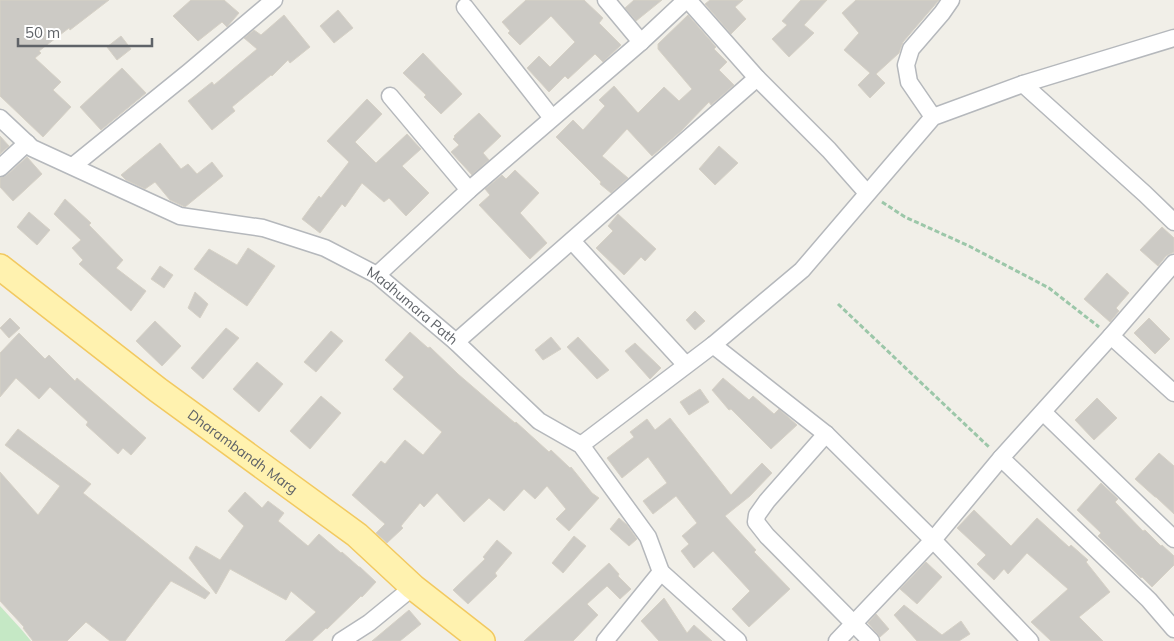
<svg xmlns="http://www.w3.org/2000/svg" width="1174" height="641" viewBox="0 0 1174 641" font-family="Mulish,sans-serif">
  <rect width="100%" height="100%" fill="#f1efe8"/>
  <polygon fill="#c5e8c5" points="0,606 21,629 31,641 0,641"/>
  <g fill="#cccac5" stroke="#d6d1c6">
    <polygon points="0,0 109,0 70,30 69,28 39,51 41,53 35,58 61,82 53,90 71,107 43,137 0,96"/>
    <polygon points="191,0 224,0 239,13 227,27 222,22 198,41 173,16"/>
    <polygon points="526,0 584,0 603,18 599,23 621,45 603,62 595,54 568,79 565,76 549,92 527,68 539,56 550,67 575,42 551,16 520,45 508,33 510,31 502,22"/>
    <polygon points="634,0 662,0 636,21 625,8"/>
    <polygon points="710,0 743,0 735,7 746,19 731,34 705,4"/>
    <polygon points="801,0 827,0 804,25 814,33 789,57 772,39 787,25 782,21"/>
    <polygon points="856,0 939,0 903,42 899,53 876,74 885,83 870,98 858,85 870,73 844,50 859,33 842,13"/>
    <polygon points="338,10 353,28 334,43 320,26"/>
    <polygon points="284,15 310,47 290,63 288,60 272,76 271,75 232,107 235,111 212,130 188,101 212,82 214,85 257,49 244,38 254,30 261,35"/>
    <polygon points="688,15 716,47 714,49 727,62 719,70 734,85 711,105 709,102 680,132 652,156 627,129 602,156 628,178 611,193 600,184 601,182 556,137 573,120 583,130 605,106 599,100 614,86 638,113 664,87 679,101 692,89 658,49 658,44"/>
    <polygon points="121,36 131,49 117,60 107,47"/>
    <polygon points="423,53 462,94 441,114 424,97 426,95 403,73"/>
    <polygon points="122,68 146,93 101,130 80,107"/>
    <polygon points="367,99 382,114 355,142 376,163 407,134 421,149 402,166 429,193 406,216 389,198 384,202 362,183 345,207 342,204 320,233 302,219 319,196 321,198 349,162 327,141"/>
    <polygon points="479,113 501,136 483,153 489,160 472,175 451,152 459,145 453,139 455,137 454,136"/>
    <polygon points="0,136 9,146 0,154"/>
    <polygon points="160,143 181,169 188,164 197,174 212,162 223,176 185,207 170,200 155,182 145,189 126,180 121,175"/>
    <polygon points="719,146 738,163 715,185 699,169"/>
    <polygon points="27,157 42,174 13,201 0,187 0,178 7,175"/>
    <polygon points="515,170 539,193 520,213 547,243 530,259 479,205 490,195 485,189 502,175 506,179"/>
    <polygon points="65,199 91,223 89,225 123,260 116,268 146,291 131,311 79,264 83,260 72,248 81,240 54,214"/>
    <polygon points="29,212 50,230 37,245 17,227"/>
    <polygon points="618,214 656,249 645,261 641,257 624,275 596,248 613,231 608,226"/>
    <polygon points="1162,227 1174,238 1174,252 1166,256 1158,266 1140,250"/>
    <polygon points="248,248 275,266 247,306 194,269 209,249 237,265"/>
    <polygon points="160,266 173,275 164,288 151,279"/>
    <polygon points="1107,273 1129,293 1116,308 1119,311 1110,322 1084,299"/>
    <polygon points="195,292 208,304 200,318 188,308"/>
    <polygon points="695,311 705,321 695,330 686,320"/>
    <polygon points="10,318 20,328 9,338 0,328"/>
    <polygon points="1149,318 1170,339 1155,354 1134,333"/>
    <polygon points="155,321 181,346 162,366 136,341"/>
    <polygon points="226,328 239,338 203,379 191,368"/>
    <polygon points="331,331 343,341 316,372 304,362"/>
    <polygon points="410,332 428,348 430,347 458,374 515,423 516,422 549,452 551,450 570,468 571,467 592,493 599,498 569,531 556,519 566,509 547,486 535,499 524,489 504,511 489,498 464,522 437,493 424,507 420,503 401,526 403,528 387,543 376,533 385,524 352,495 381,461 385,464 405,440 423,455 442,432 393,389 404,377 385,360"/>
    <polygon points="19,333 45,359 49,355 75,381 77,378 146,438 131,455 123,448 118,454 86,425 88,422 50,387 39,399 16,378 0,397 0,353"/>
    <polygon points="551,337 561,349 543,360 535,350"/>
    <polygon points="578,337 609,370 597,379 567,347"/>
    <polygon points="635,343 661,368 650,379 625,351"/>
    <polygon points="257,362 283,384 259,412 233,389"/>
    <polygon points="723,378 749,400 753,396 774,414 779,409 797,425 771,449 731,409 729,410 712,390"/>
    <polygon points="700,389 709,402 689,415 680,402"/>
    <polygon points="321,396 341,413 310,449 290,431"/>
    <polygon points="1097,398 1117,418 1094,440 1075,420"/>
    <polygon points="670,418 731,495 762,463 772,473 750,496 725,516 756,550 754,552 790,589 749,627 732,609 750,591 713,551 694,568 681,551 689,544 682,536 697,523 676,496 653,514 643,501 667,483 648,457 622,478 607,458 634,437 630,432 647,419 655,430"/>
    <polygon points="18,429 91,484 83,493 210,593 205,599 171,581 125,641 110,641 86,622 67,641 33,641 23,628 24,627 0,601 0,472 38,515 60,486 5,445"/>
    <polygon points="1159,453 1174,466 1174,514 1156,497 1155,497 1135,479"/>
    <polygon points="1101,483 1118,499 1115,502 1143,531 1145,530 1161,546 1162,545 1174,556 1174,565 1152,587 1142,577 1141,578 1098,536 1101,533 1077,510"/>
    <polygon points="245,492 262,508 268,501 284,513 278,521 308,546 319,534 341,553 342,552 359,567 360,567 376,582 362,597 361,596 327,629 326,628 312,641 285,641 316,612 291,591 286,600 230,569 216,594 189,558 196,546 220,560 244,526 228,511"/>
    <polygon points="974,510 1011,546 1037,518 1069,547 1071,545 1088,560 1086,562 1110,592 1079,617 1103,641 1051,641 1031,622 1068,589 1027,553 1008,574 1004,569 994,580 977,564 986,555 957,528"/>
    <polygon points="619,518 627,525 637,539 629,546 610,529"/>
    <polygon points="574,536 586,546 563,573 552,563"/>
    <polygon points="497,540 512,553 495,573 497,576 468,604 453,590 485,559 483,557"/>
    <polygon points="926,562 942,577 917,604 900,589"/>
    <polygon points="609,563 619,574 618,576 631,589 620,599 607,586 587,604 598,615 573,641 524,641"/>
    <polygon points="664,598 687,633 694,625 712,641 659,641 641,621"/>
    <polygon points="904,605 942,635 961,621 970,634 959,641 917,641 894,615"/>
    <polygon points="409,610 421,624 400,641 372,641"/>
    <polygon points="876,614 889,629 880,637 868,623"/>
  </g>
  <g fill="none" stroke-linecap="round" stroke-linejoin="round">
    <defs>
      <g id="street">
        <polyline points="606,0 641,42"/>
        <polyline points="688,0 757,78 829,150 867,193"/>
        <polyline points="465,7 552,118"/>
        <polyline points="1023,84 1145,194 1174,222"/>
        <polyline points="390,96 469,190"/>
        <polyline points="933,117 909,82 906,65 911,49 942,13 951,0"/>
        <path id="s1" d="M0 118 32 148 180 216 263 228 325 248 377 275 456 342 539 421 581 445 648 537 661 572 605 641"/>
        <polyline points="73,166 189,72 274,0"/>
        <polyline points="0,168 27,143"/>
        <polyline points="572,241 686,365"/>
        <polyline points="377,275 469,190 641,42 686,0"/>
        <polyline points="1111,336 1174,393"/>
        <polyline points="456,342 757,78"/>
        <polyline points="713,345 826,434 933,540 1030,641"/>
        <polyline points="1043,412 1174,539"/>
        <polyline points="826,434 767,501 757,515 756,522 767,536 871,641"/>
        <polyline points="581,445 713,345 802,270 933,117 1023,84 1174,38"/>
        <polyline points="1001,458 1149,600 1174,629"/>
        <polyline points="661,572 738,641"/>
        <polyline points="341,641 369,623 413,587"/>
        <polyline points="837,641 933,540 1001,458 1111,336 1174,263"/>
      </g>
      <g id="primary">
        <path id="s2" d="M0 267 158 390 357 535 413 587 482 641"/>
      </g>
    </defs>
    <use href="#street" stroke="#b5b8bc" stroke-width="19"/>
    <use href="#primary" stroke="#f2c960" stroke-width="28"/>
    <g stroke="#9cc7a9" stroke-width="3" stroke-dasharray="5 2.5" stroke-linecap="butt">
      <polyline points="882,202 905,217 969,246 1049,288 1099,327"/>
      <polyline points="838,304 990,448"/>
    </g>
    <use href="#street" stroke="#fff" stroke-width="16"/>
    <use href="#primary" stroke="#fff2af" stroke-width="25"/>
  </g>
  <g text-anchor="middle" stroke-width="4" stroke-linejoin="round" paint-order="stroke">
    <g font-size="14" fill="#5f6368" stroke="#fff">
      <text dy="5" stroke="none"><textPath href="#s1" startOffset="461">Madhumara Path</textPath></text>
      <text dy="5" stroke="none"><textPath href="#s2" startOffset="305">Dharambandh Marg</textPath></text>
    </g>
  </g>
  <path d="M18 38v8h134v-8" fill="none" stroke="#5f6368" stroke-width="2.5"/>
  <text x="25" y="38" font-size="15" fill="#5f6368" stroke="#ffffff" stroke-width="4" paint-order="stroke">50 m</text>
</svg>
